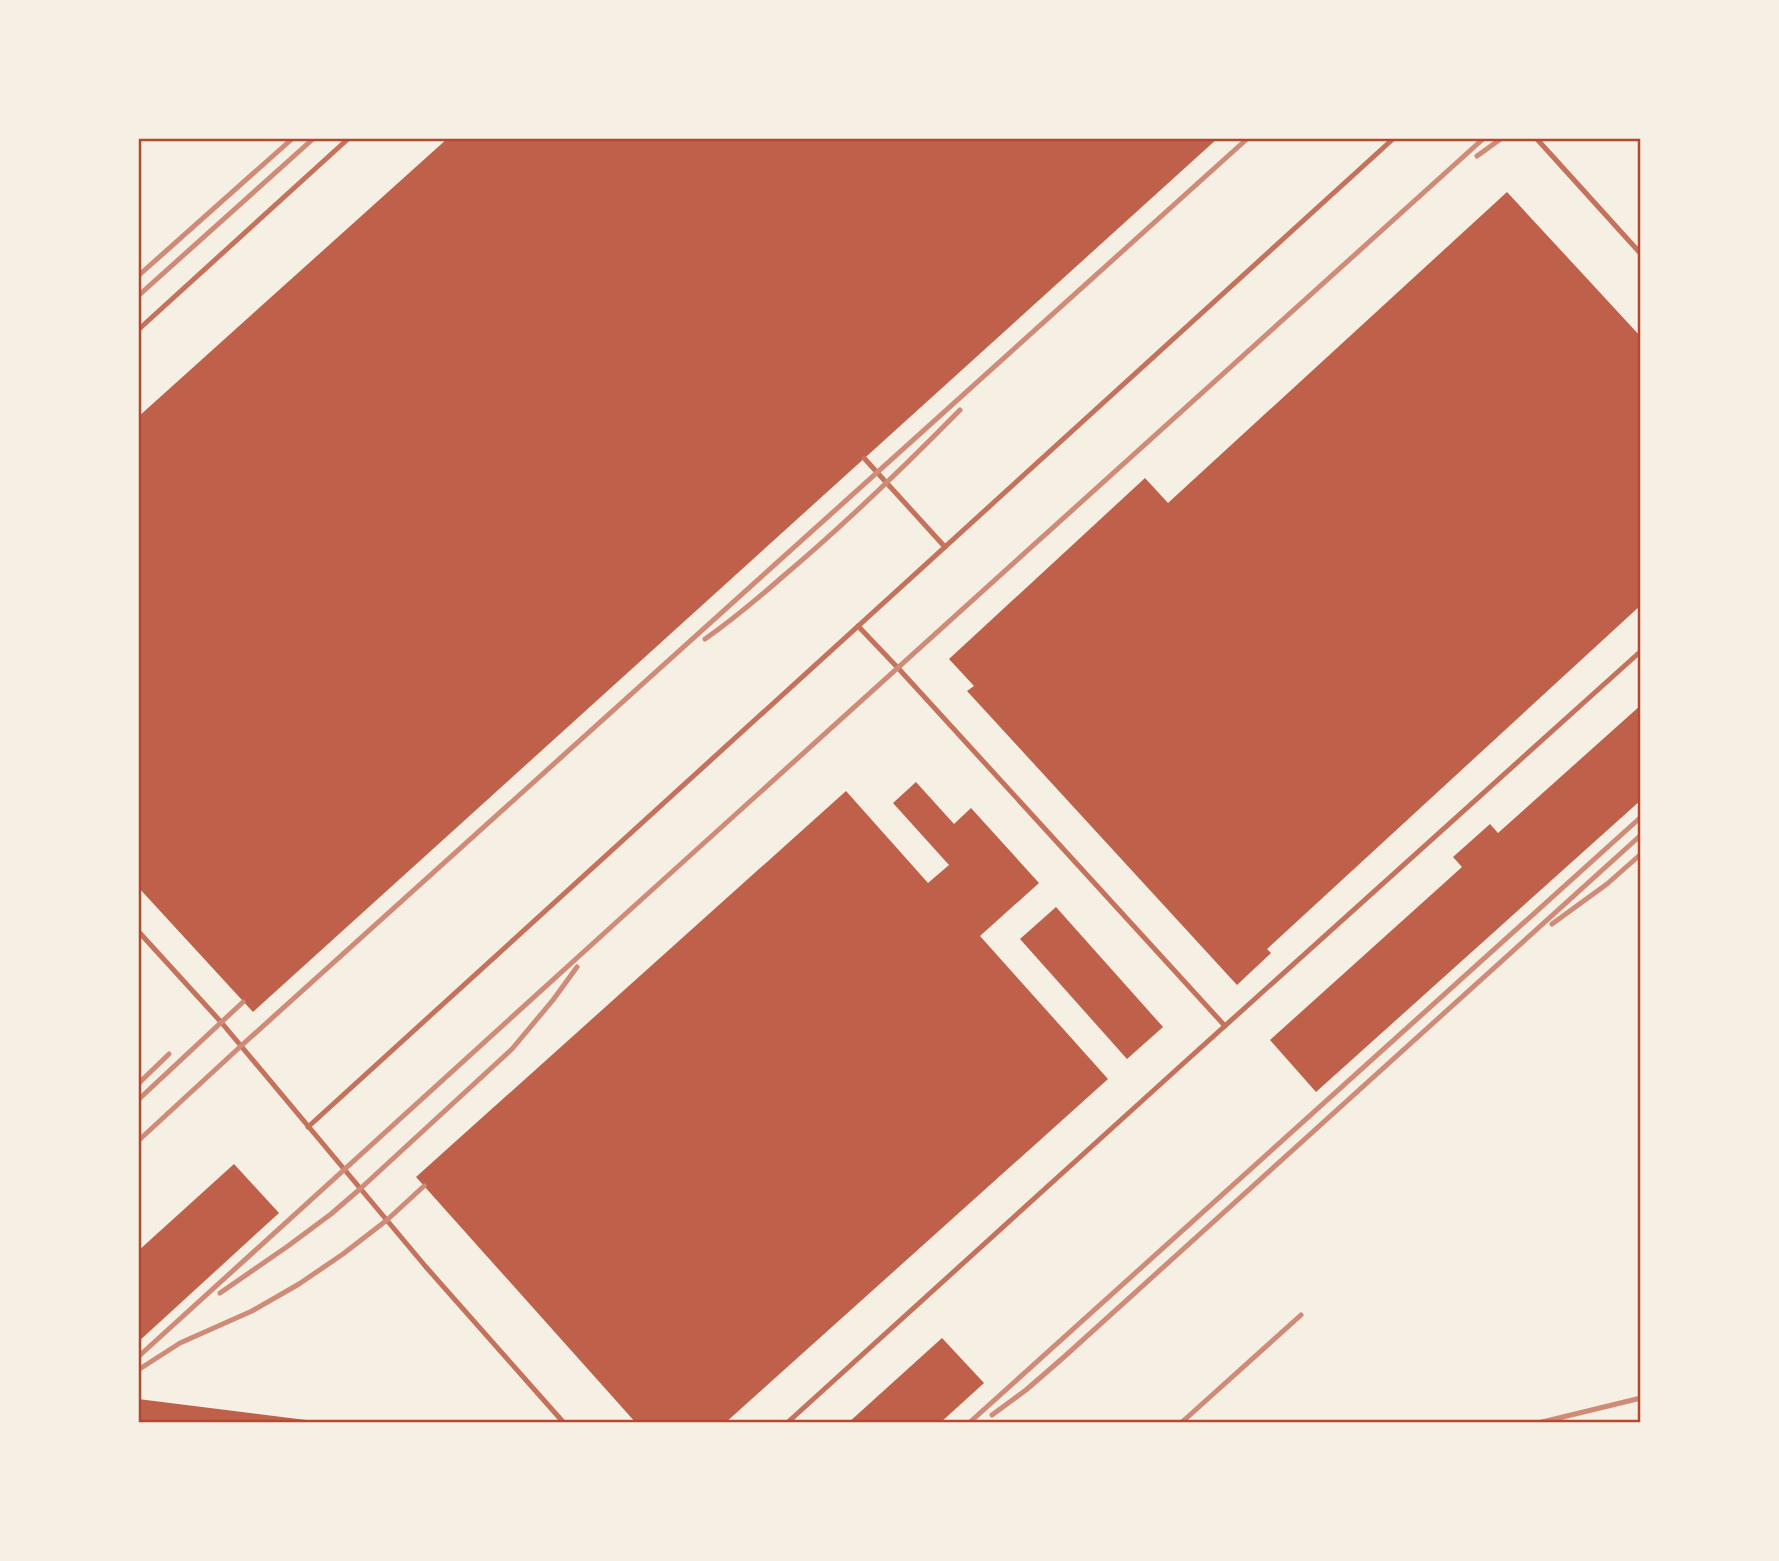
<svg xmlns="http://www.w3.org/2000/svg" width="1779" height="1561" viewBox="0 0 1779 1561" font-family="Commissioner,sans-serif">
  <rect width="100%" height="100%" fill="#f6efe4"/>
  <g fill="#bf614a">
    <polygon points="448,138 1218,138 253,1012 138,887 138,417"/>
    <polygon points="1507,192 1641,337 1641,605 1267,949 1271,953 1237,985 967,691 974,686 949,659 1145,478 1168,503"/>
    <polygon points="1641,705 1641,800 1316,1092 1270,1040 1462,867 1453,857 1490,824 1498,833"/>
    <polygon points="916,782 954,824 971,808 1039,883 980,936 1108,1079 725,1423 636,1423 416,1177 846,791 928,883 949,865 893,803"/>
    <polygon points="1056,907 1163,1027 1127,1059 1020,939"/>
    <polygon points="234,1164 279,1213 138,1342 138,1251"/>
    <polygon points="942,1338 984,1383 940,1423 848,1423"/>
    <polygon points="138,1399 314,1421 314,1423 138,1423"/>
  </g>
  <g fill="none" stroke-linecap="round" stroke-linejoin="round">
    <g stroke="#c5725c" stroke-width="5">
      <polyline points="1536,138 1641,254"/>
      <polyline points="138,330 349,138"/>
      <polyline points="864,458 945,547"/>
      <polyline points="858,626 898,668 1225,1026"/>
      <polyline points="138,931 221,1022 426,1267 564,1423"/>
      <polyline points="308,1127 1394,138"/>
      <polyline points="787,1423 1186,1061 1641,651"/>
    </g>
    <g stroke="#cf8b77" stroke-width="5">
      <polyline points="1477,156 1502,138"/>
      <polyline points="138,276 293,138"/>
      <polyline points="138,296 314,138"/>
      <path d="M705 639C731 621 756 600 780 579 843 526 902 469 960 410"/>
      <polyline points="1552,924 1607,884 1641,854"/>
      <polyline points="138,1084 169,1054"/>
      <polyline points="138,1100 243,1002"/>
      <polyline points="138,1141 241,1046 1248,138"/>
      <polyline points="220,1293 288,1246 331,1214 360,1189 512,1049 553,1000 577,967"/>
      <polyline points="138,1357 621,918 1484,138"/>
      <polyline points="138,1370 180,1343 252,1311 299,1284 343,1254 387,1220 424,1186"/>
      <polyline points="992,1415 1026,1390 1064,1357 1641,835"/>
      <polyline points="969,1423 1641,817"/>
      <polyline points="1181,1423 1301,1315"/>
      <polyline points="1538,1423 1641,1398"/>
    </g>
  </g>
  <rect width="1779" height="1561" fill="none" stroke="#f6efe4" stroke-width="280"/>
  <rect x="140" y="140" width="1499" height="1281" fill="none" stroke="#b5482f" stroke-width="2.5"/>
</svg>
